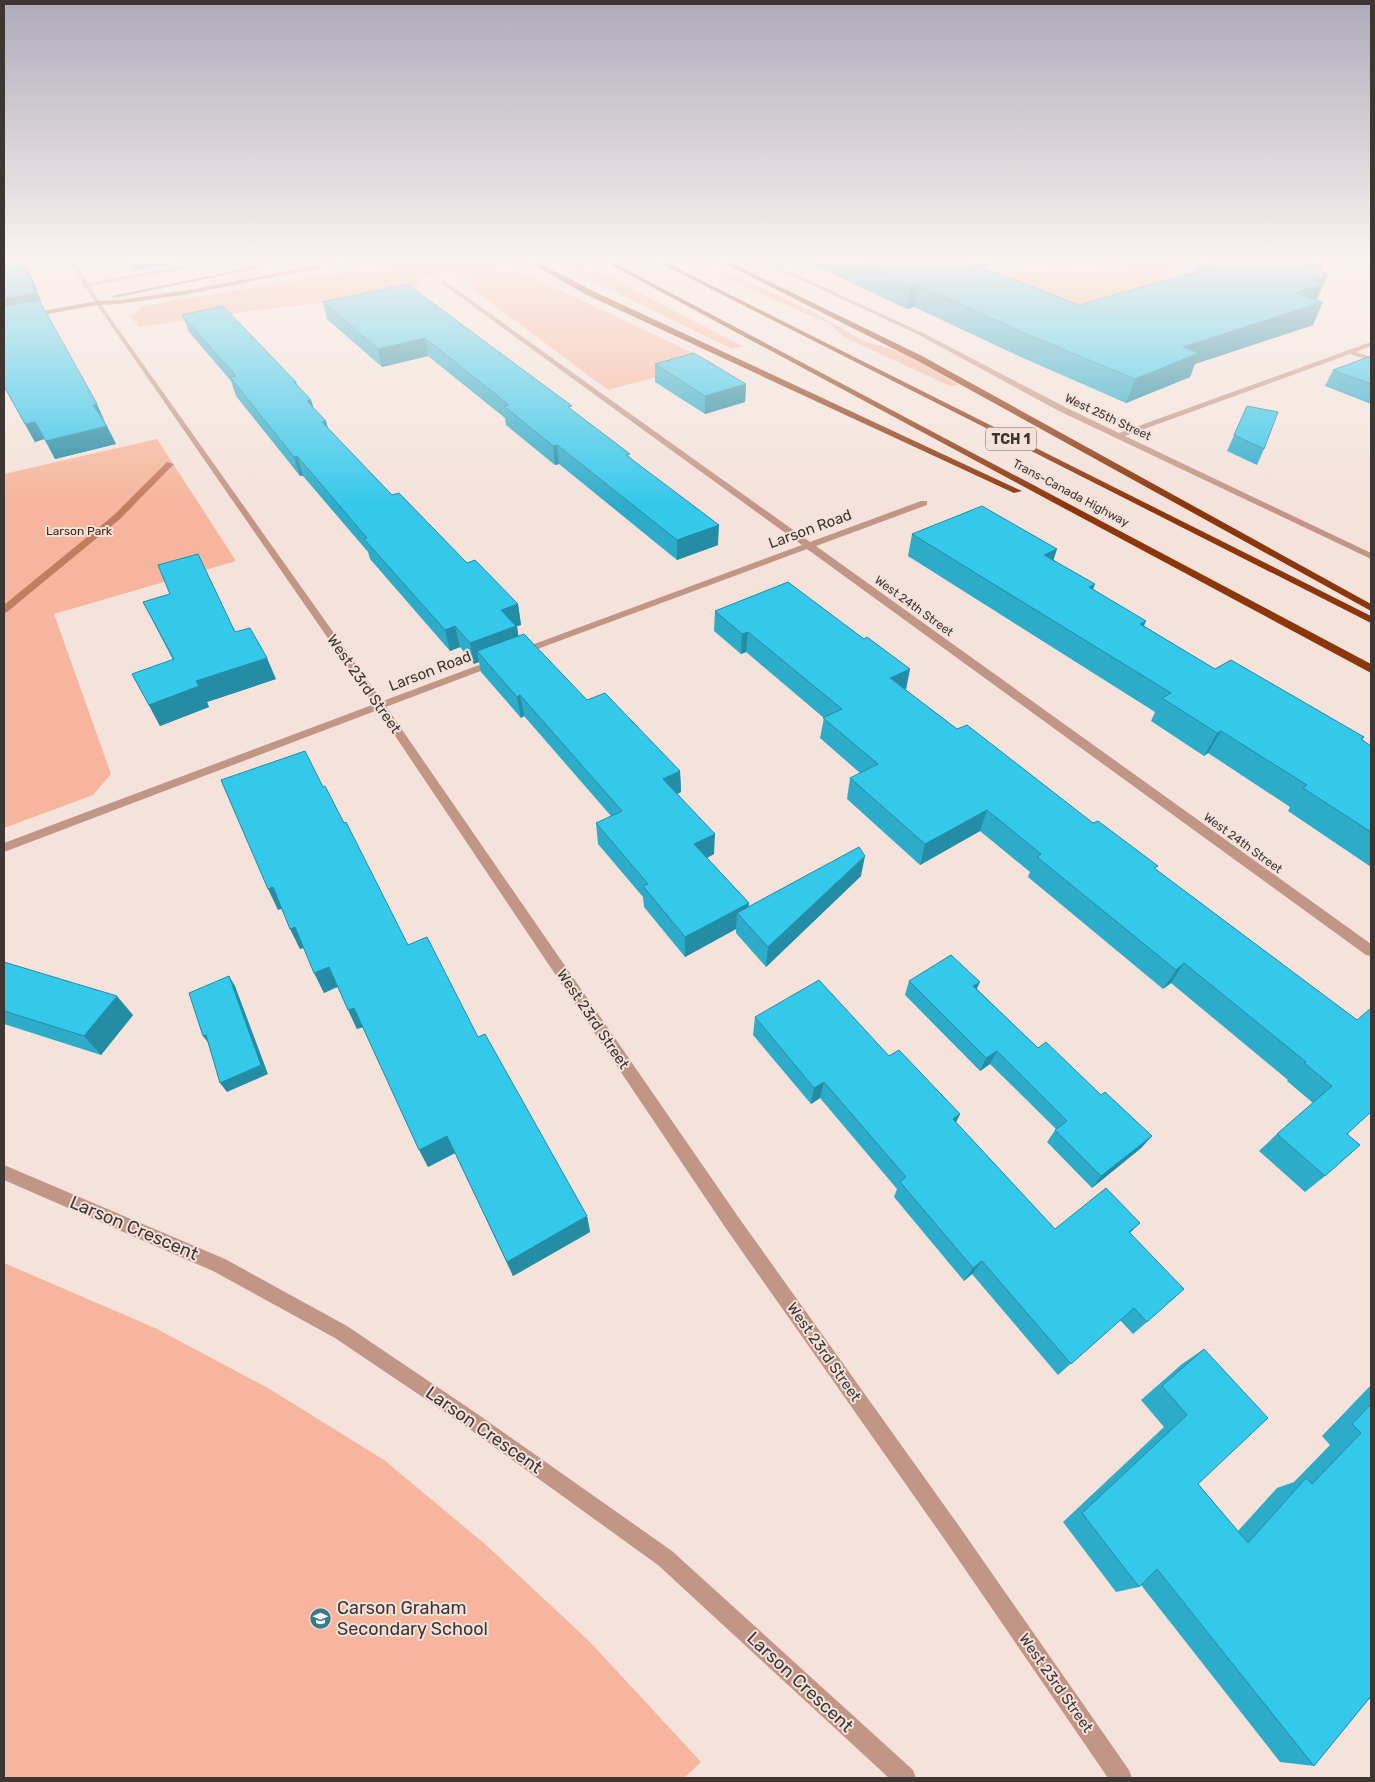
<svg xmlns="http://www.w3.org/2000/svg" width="1375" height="1782" viewBox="0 0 1375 1782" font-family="Rubik,sans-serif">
  <rect width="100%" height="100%" fill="#f4e2db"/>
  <g fill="#f6b59c">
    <path d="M433 257 479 259 526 274 712 362 608 390 474 290 468 278C452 271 436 272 419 280L417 285 342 301 281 307 139 327 131 317 143 306Z"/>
    <polygon points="544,257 570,257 742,346 732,349"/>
    <polygon points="681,257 697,257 811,311 864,341 903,353 959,385 950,386 844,337 830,324 756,292"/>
    <polygon points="1134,257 1178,257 1172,269 1152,293 1057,311 1003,287 1021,268 1063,265 1123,273"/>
    <polygon points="157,439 236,561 54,614 111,774 93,795 4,828 4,474"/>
    <polygon points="4,1263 155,1328 268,1388 384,1460 486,1545 589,1641 701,1762 684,1778 4,1778"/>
  </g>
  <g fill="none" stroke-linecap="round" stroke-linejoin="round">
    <polygon fill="#c27c60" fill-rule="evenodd" points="167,462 174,464 120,519 7,612 4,613 4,605 114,515"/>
    <g fill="#c29686" fill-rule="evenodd">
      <polygon points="66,257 71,257 88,283 233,257 243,257 90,286 100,303 97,305"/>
      <polygon points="752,257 759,257 923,333 1065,407 1119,433 1371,342 1371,346 1356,352 1371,357 1371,361 1350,354 1125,436 1371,553 1371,559 1059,411 919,335"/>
      <polygon points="443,280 810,542 921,501 927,501 927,505 816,546 1371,944 1371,956 1366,955 807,549 524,654 518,654 518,650 802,545 441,283"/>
      <polygon points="495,659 500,662 499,664 4,852 4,843"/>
    </g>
    <g fill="#c29686" fill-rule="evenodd">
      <polygon points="95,302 99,302 385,705 739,1218 959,1526 1129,1770 1132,1778 1108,1778 945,1540 727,1230 377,709"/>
      <polygon points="4,1165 225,1259 347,1326 476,1413 672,1551 913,1770 916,1778 889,1778 658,1565 464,1425 335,1338 213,1271 4,1180"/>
    </g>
    <g fill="#ad6e56" fill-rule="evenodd">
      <polygon points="302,257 311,257 114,298 111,296"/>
      <polygon points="363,257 372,257 189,294 119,304 97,305 4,322 4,318 97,301 119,300 189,290"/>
    </g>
    <g fill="#8c360b" fill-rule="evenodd">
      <polygon points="520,257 527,257 593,291 1022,491 1014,493 587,295"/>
      <polygon points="596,257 603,257 1371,664 1371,673"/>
      <polygon points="648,257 655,257 1371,616 1371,623"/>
      <polygon points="712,257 719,257 922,356 1371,604 1371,611 916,360"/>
    </g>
  </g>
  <g fill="#2dacca">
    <polygon points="4,257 30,273 37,289 36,289 41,301 40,301 116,444 55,459 44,439 35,442 4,387"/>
    <polygon points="121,257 188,257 189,260 134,271"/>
    <polygon points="797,257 1020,257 981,267 1079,305 1194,272 1198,262 1320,271 1319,295 1316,300 1313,325 1195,364 1190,377 1126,403 1023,358 914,307 907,309"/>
    <polygon points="407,284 572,411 631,458 718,545 677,560 559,464 555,465 506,425 505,418 428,356 382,367 327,319 323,302"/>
    <polygon points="182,315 296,382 298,386 311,400 314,409 326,421 328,428 392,495 467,563 518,604 521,625 517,626 518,636 587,700 680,771 681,792 677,794 714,854 707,858 749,903 748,907 861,876 766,967 736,933 736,929 685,957 644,907 643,897 598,844 596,823 611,816 524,716 521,718 481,672 479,662 474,664 460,647 450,651 370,559 368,552 303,476 300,476 236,396 231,381 189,332"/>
    <polygon points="1371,356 1371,404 1325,386 1333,370"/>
    <polygon points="655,364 746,384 745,402 705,414 655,382"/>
    <polygon points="1247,406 1264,449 1257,465 1227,451"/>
    <polygon points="912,534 1054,560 1144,626 1215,669 1364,737 1362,740 1371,746 1371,867 1288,811 1290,807 1208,753 1204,756 1151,721 1155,712 908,556"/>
    <polygon points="170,594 235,632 276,679 207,702 209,707 160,726 132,674 173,660 143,602"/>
    <polygon points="715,611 906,690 957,729 1093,823 1357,1020 1347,1134 1325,1176 1305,1192 1259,1151 1277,1134 1313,1103 1287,1081 1288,1080 1171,983 1163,989 1028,877 1030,872 980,831 920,865 847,799 850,778 860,773 820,738 824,718 746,652 741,654 714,631"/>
    <polygon points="323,787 344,823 408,945 478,1037 587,1216 590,1232 513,1276 455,1153 428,1167 363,1027 357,1029 338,987 324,993 304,948 300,949 281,908 278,910"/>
    <polygon points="4,962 133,1015 101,1055 4,1024"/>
    <polygon points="909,981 977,989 1038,1048 1101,1095 1152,1136 1141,1148 1092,1188 1047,1142 1056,1129 990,1064 980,1071 905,995"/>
    <polygon points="755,1017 889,1056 960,1114 956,1123 1055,1229 1140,1223 1130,1233 1147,1322 1133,1334 1120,1320 1058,1375 972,1274 964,1281 894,1197 897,1189 820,1098 811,1104 753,1035"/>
    <polygon points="1204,1349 1198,1484 1238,1531 1277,1488 1294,1482 1330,1445 1322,1436 1371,1385 1371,1699 1369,1699 1314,1766 1280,1762 1141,1585 1139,1587 1116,1592 1063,1522 1164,1427 1141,1400 1182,1364"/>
  </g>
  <g fill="#248ca4">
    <polygon points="128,257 188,257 189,260 134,271"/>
    <polygon points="950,257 1020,257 946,275"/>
    <polygon points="1325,259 1317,277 1329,274 1314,305 1323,302 1313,325 1195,364 1190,377 1126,403 1135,379 1304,266"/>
    <polygon points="30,273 37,289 36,289 41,301 4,316 4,299 26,274"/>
    <polygon points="918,285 914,307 907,309 910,287"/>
    <polygon points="425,338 428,356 382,367 378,349"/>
    <polygon points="746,384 745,402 705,414 705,396"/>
    <polygon points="311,400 317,419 307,401"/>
    <polygon points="97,404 105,422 93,405"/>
    <polygon points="326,421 331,440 322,422"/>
    <polygon points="35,422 44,439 35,442 25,424"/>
    <polygon points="107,426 116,444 55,459 46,441"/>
    <polygon points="557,445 559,464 555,465 553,446"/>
    <polygon points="297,456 303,476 300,476 294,457"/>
    <polygon points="719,525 718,545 677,560 677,540"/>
    <polygon points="1057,549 1050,571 1044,555"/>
    <polygon points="1095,584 1087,606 1089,587"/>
    <polygon points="518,604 521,625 517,626 520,647 477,651 479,662 474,664 470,643 501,610"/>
    <polygon points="1146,621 1137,643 1140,624"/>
    <polygon points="455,626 460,647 450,651 445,630"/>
    <polygon points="748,632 746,652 741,654 742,634"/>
    <polygon points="267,658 276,679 207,702 209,707 160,726 149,705 196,681"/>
    <polygon points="910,669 906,690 890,678"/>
    <polygon points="520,695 524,716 521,718 517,697"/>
    <polygon points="1221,731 1208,753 1204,756 1217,733"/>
    <polygon points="680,771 681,792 663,800 663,779"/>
    <polygon points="987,810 980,831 920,865 925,844"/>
    <polygon points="715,834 714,854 694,864 694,844"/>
    <polygon points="865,856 861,876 766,967 768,947"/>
    <polygon points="273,887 283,908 278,910 268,889"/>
    <polygon points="749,903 747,923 737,913 736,929 685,957 685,937"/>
    <polygon points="295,927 305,947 300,949 290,929"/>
    <polygon points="1184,963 1171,983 1163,989 1176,970"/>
    <polygon points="329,967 338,986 324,993 314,973"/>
    <polygon points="229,976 235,986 268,1074 227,1092 220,1083"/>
    <polygon points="980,982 974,995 973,986"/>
    <polygon points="117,996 133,1015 101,1055 84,1036"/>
    <polygon points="354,1008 363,1027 357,1029 348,1010"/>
    <polygon points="206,1035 210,1045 203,1036"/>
    <polygon points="997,1051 990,1064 980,1071 986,1058"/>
    <polygon points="824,1082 820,1098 811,1104 814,1088"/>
    <polygon points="960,1114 952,1130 953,1119"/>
    <polygon points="447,1136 455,1153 428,1167 419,1150"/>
    <polygon points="1152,1136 1141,1148 1092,1188 1101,1176"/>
    <polygon points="587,1216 590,1232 513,1276 507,1262"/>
    <polygon points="982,1261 972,1274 964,1281 973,1268"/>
  </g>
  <g fill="#34c8eb" stroke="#248ca4">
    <polygon points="4,257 18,257 30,273 26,274 34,285 31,285 36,293 4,299"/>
    <polygon points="844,257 956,257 1079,305 1213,267 1198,262 1216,257 1316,257 1325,259 1304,266 1329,274 1310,279 1324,284 1295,293 1323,302 1183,347 1199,353 1135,379 1029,335 918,285 910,287"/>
    <polygon points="407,284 572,406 568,407 630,454 626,455 719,525 677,540 557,445 553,446 504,406 509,405 425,338 378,349 323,302"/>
    <polygon points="39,300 97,404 93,405 107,426 46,441 35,422 25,424 4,386 4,306"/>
    <polygon points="223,306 296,382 294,382 311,400 307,401 326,421 322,422 392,495 399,493 467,563 475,560 518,604 501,610 516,626 470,643 455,626 445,630 364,539 367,538 297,456 294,457 230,377 236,376 182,315"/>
    <polygon points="694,353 746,384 705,396 655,364"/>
    <polygon points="1371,356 1371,384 1333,370"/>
    <polygon points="1247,406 1278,412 1264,449 1234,435"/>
    <polygon points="982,506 1057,549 1044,555 1095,584 1089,587 1146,621 1140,624 1215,669 1231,660 1364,737 1361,739 1371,746 1371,832 1303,788 1307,785 1221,731 1217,733 1162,698 1171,693 912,534"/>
    <polygon points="198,554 235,632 250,628 267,658 196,681 199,686 149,705 132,674 174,659 143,602 170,594 158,565"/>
    <polygon points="788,582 864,639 867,637 910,669 890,678 957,729 967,725 1093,823 1098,821 1158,866 1154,868 1357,1020 1371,1008 1371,1112 1347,1134 1360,1145 1325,1176 1277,1134 1332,1086 1304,1063 1306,1062 1184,963 1176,970 1037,857 1041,854 987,810 925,844 850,778 878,764 823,718 842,709 748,632 742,634 715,611"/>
    <polygon points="524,634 587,700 605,693 680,771 663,779 715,834 694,844 749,903 685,937 643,886 648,884 596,823 622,811 520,695 517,697 477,651"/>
    <polygon points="305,751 323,787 325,786 344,823 346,822 408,945 427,937 478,1037 485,1034 587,1216 507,1262 447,1136 419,1150 354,1008 348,1010 329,967 314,973 295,927 290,929 273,887 268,889 221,780"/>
    <polygon points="859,847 865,856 768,947 737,913"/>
    <polygon points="951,955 980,982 973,986 1038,1048 1046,1042 1101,1095 1105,1092 1152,1136 1101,1176 1055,1130 1067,1121 997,1051 986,1058 909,981"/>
    <polygon points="4,962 117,996 84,1036 4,1011"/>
    <polygon points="229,976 261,1065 220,1083 206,1035 203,1036 189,993"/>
    <polygon points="819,980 889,1056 899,1050 960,1114 953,1119 1055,1229 1106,1188 1140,1223 1129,1232 1184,1289 1147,1322 1134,1308 1071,1364 982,1261 973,1268 900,1182 906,1177 824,1082 814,1088 755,1017"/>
    <polygon points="1204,1349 1268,1418 1198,1484 1248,1543 1306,1478 1312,1484 1361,1433 1352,1424 1371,1404 1371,1696 1314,1766 1157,1569 1139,1587 1082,1513 1187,1415 1162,1386"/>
  </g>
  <linearGradient id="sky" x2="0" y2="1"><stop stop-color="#afaaba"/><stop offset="0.51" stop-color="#faf2ef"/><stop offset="1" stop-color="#faf2ef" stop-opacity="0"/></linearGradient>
  <rect width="1375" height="506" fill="url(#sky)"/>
  <defs>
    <symbol id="school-disc" viewBox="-11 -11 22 22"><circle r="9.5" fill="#397b8d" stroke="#f4e2db"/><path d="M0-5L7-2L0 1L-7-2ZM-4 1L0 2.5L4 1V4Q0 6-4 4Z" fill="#fff"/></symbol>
  </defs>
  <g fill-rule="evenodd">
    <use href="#school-disc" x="308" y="1606" width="25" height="25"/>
  </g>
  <g text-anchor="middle" stroke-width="4" stroke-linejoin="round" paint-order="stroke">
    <g font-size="12" fill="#3d3633" stroke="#f4e2db">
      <text transform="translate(1108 417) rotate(25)" y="4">West 25th Street</text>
      <text transform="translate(1071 493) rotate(28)" y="4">Trans-Canada Highway</text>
      <text transform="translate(914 606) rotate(36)" y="4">West 24th Street</text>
      <text transform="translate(1243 843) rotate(36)" y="4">West 24th Street</text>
    </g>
    <g font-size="12" fill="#421d0e" stroke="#f4e2db">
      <text x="79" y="535">Larson Park</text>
    </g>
    <rect fill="#f4e2db" stroke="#746a65" stroke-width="1" x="986" y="427.5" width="50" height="23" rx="4"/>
    <g font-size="14" font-weight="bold" fill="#3d3633">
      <text x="1011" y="444">TCH 1</text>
    </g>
    <g font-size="15" fill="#3d3633" stroke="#f4e2db">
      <text transform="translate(810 529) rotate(-20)" y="5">Larson Road</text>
      <text transform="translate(430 671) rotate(-21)" y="5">Larson Road</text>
      <text transform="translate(364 684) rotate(55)" y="5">West 23rd Street</text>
      <text transform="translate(593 1019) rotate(56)" y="5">West 23rd Street</text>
      <text transform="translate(824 1352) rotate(55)" y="5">West 23rd Street</text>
      <text transform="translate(1056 1683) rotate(55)" y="5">West 23rd Street</text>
    </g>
    <g font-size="18" fill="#3d3633" stroke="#f4e2db">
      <text transform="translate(134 1228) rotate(23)" y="6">Larson Crescent</text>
      <text transform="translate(484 1430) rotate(35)" y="6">Larson Crescent</text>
      <text transform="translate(800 1682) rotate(43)" y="6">Larson Crescent</text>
    </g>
    <g font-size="18" fill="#3d3633" stroke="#f4e2db" text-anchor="start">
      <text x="337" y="1614">Carson Graham<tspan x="337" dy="21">Secondary School</tspan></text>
    </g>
  </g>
  <rect width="1375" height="1782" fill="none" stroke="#3d3633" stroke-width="10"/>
</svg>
